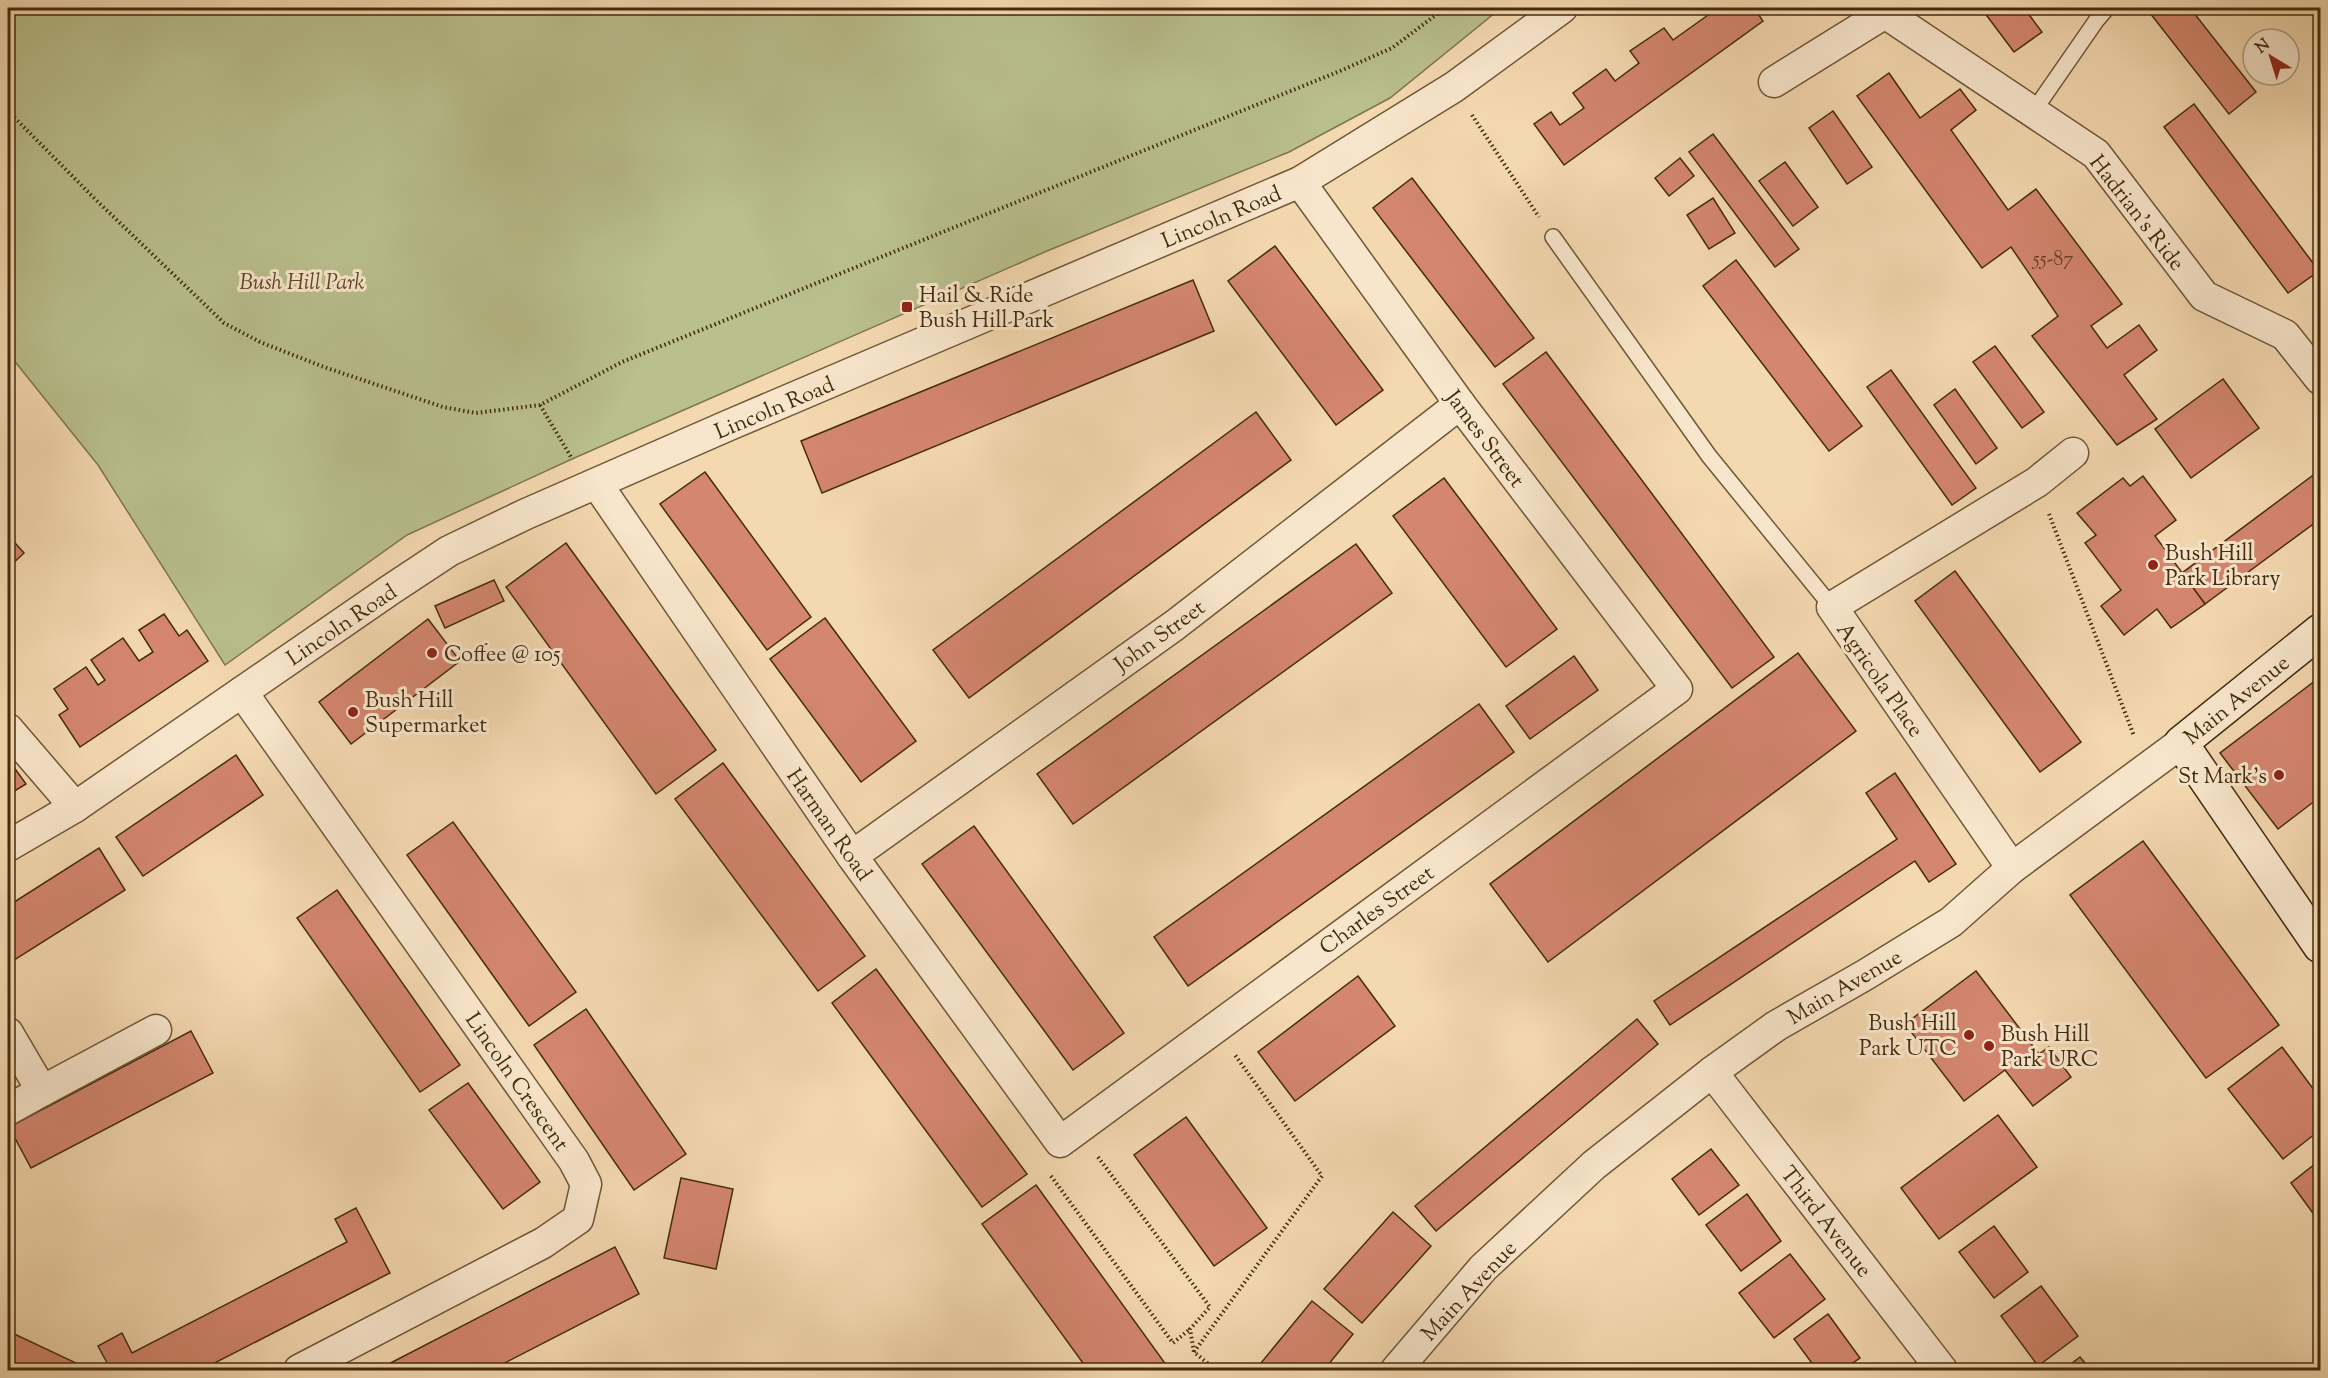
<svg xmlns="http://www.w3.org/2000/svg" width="2328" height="1378" viewBox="0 0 2328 1378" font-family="'Sorts Mill Goudy',serif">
  <rect width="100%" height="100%" fill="#f4d8b0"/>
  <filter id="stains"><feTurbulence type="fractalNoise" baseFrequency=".00333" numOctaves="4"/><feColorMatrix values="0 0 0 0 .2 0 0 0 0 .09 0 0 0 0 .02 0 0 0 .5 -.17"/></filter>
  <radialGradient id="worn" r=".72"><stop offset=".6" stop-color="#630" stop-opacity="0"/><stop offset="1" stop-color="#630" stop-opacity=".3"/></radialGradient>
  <polygon fill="#b9bf8d" stroke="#7e764d" stroke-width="1.5" points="8,8 1501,8 1390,98 1289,152 1047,251 572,459 407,535 225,665 98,465 8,353"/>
  <g fill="#d4866f" stroke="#432c0d" stroke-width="1.5">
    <polygon points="1718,8 1754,8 1763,21 1564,165 1534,124 1551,112 1560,125 1584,108 1573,93 1606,69 1615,81 1639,63 1630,51 1664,28 1673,40"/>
    <polygon points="1981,8 2024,8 2042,32 2014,52"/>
    <polygon points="2146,8 2190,8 2256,92 2229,114"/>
    <polygon points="1889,73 1920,118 1960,89 1976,110 1951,130 2008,210 2036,189 2122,304 2091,326 2107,348 2139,325 2157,350 2124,375 2157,419 2117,445 2032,336 2058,316 2011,247 1982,268 1857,96"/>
    <polygon points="2194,104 2319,271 2288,293 2164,127"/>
    <polygon points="1833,111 1872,167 1847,184 1809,128"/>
    <polygon points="1713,134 1799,249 1775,267 1689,152"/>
    <polygon points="1680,158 1694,176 1669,196 1655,178"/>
    <polygon points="1785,162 1818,207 1793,226 1759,181"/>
    <polygon points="1412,178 1534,338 1495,367 1373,208"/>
    <polygon points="1713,198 1735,233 1709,249 1687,215"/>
    <polygon points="1275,246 1383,390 1336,425 1228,281"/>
    <polygon points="1736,260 1862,426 1829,451 1703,286"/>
    <polygon points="1193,280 1214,331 822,493 801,441"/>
    <polygon points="1995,346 2044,412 2022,428 1973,362"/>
    <polygon points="1546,352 1774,657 1732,688 1503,384"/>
    <polygon points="1891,370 1976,488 1952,505 1867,387"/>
    <polygon points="2223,379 2259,428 2191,478 2155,429"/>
    <polygon points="1955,389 1997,448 1976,464 1934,405"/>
    <polygon points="1256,412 1291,460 969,698 933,650"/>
    <polygon points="2320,470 2320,519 2205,604 2182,573"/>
    <polygon points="705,472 811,617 767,650 660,504"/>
    <polygon points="2143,476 2176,520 2155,536 2205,604 2171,628 2157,609 2124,635 2101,606 2121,590 2085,543 2096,535 2077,513 2123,478 2130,486"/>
    <polygon points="1444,478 1557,629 1506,667 1393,516"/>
    <polygon points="8,535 24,553 8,568"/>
    <polygon points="566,543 716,750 656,794 506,587"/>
    <polygon points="1356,544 1392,593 1073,824 1037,774"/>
    <polygon points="1955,571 2081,742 2040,772 1915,601"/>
    <polygon points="494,580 504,601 445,628 435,606"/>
    <polygon points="164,614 179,636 187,630 208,661 80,747 59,715 68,709 54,689 86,667 98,685 105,680 91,660 123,638 139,661 153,652 139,630"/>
    <polygon points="825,618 916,741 861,782 770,659"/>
    <polygon points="428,619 460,661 351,744 319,702"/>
    <polygon points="1798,653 1856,731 1548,962 1490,884"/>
    <polygon points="1574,656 1598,690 1530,739 1506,706"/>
    <polygon points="2320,677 2320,797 2278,829 2220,753"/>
    <polygon points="1479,704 1514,752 1188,986 1154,937"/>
    <polygon points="236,755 263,795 143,876 116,837"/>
    <polygon points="8,759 26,784 8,795"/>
    <polygon points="723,763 865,956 818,991 675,799"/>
    <polygon points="1895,773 1956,864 1929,882 1915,861 1670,1025 1654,1001 1897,839 1866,793"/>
    <polygon points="453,822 576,992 529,1026 407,855"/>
    <polygon points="974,826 1124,1033 1073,1070 922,864"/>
    <polygon points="2143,841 2279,1025 2206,1078 2070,895"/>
    <polygon points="99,848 125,890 8,964 8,906"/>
    <polygon points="337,890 460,1065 420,1092 297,918"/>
    <polygon points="876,969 1027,1174 982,1207 832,1003"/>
    <polygon points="1976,971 2039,1054 2049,1047 2071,1077 2033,1106 2005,1070 1964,1101 1905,1024"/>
    <polygon points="1358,976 1395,1026 1295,1101 1258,1052"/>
    <polygon points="586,1009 686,1154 634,1190 534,1045"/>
    <polygon points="1637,1019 1658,1044 1436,1231 1415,1206"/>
    <polygon points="191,1031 213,1073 31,1168 9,1127"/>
    <polygon points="2282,1047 2320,1098 2320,1130 2283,1159 2228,1089"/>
    <polygon points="468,1083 540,1182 503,1209 429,1110"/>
    <polygon points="1998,1115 2037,1167 1939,1239 1901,1188"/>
    <polygon points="1186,1117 1267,1228 1214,1266 1134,1155"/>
    <polygon points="1711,1149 1739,1185 1699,1215 1672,1179"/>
    <polygon points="2320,1160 2320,1223 2291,1183"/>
    <polygon points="681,1178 733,1189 716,1269 664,1258"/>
    <polygon points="1036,1185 1167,1366 1162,1370 1088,1370 982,1224"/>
    <polygon points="1747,1194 1781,1241 1741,1271 1706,1225"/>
    <polygon points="356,1208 390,1273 201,1370 111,1370 98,1346 122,1333 132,1353 347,1242 335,1219"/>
    <polygon points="1393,1212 1431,1246 1362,1323 1324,1289"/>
    <polygon points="1994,1226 2028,1272 1994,1298 1959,1252"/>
    <polygon points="615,1247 639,1294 491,1370 377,1370"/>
    <polygon points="1790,1254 1825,1299 1774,1338 1739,1293"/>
    <polygon points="2041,1286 2078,1336 2038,1366 2001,1316"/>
    <polygon points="1312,1301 1353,1334 1324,1370 1258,1370 1256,1369"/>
    <polygon points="1828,1314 1860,1358 1842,1370 1817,1370 1794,1339"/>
    <polygon points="8,1331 76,1363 73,1370 8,1370"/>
    <polygon points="2080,1357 2091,1370 2063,1370"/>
  </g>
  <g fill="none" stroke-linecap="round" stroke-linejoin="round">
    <defs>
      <g id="lane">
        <polyline points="2033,112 2096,21 2107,8"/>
        <polyline points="1553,237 1709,456 1832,607"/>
      </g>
      <g id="street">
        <polyline points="1882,8 1885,13 2096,154 2204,296 2285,335 2320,379"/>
        <polyline points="1774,82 1885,13"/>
        <polyline points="597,484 852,856 1060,1142 1677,689 1460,404 1300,182"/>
        <polyline points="242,692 574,1161 586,1184 578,1219 543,1243 299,1370"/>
        <polyline points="8,729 75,807"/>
        <polyline points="8,846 75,807 390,590 449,551 526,514 727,426 1300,182 1454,87 1562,8"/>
        <polyline points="852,856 1175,625 1460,404"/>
        <polyline points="2012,868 1832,607 2037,482 2073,453"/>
        <polyline points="8,1033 42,1091 156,1030"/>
        <polyline points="1712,1072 1942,1370"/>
        <polyline points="8,1110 42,1091"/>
        <polyline points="1396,1370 1483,1268 1594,1165 1712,1072 1776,1026 1865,975 1951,922 2012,868 2181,743"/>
      </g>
      <polyline id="secondary" points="2320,631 2181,743 2320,946"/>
    </defs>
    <use href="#lane" stroke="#6f5736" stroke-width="18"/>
    <use href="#street" stroke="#6f5736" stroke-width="33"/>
    <use href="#secondary" stroke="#432c0d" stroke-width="36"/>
    <g stroke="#432c0d" stroke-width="4" stroke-dasharray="1.5 3" stroke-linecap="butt">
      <polyline points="8,111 96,200 224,323 260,342 324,367 443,407 476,413 540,405 622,362 1340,71 1392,48 1445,8"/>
      <polyline points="1472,115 1539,217"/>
      <polyline points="540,405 571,457"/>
      <polyline points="2049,514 2134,736"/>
      <polyline points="1098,1157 1210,1307 1190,1329 1194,1352 1216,1370"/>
      <polyline points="1051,1176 1173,1343 1190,1329"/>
      <polyline points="1194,1352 1322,1176 1235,1055"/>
    </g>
    <use href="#lane" stroke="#f8e6cc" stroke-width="15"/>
    <use href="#street" stroke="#f8e6cc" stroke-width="30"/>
    <use href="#secondary" stroke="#f8e6cc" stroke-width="33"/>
  </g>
  <g fill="#8f2418" stroke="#f8e6cc" stroke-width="2">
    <rect x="901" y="301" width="12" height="12" rx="3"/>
    <circle cx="2153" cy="565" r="6"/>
    <circle cx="432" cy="653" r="6"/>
    <circle cx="353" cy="712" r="6"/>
    <circle cx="2279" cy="775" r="6"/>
    <circle cx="1969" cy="1035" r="6"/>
    <circle cx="1989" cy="1046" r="6"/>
  </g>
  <g text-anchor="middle" stroke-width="6" stroke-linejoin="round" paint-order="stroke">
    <g font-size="20" fill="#674226">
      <text x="2053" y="265">55-87</text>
    </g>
    <g font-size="22" fill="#432c0d" stroke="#f8e6cc">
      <text transform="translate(2138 212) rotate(52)" y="8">Hadrian's Ride</text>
      <text transform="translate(1221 216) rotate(-23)" y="8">Lincoln Road</text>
      <text transform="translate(774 407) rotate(-23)" y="8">Lincoln Road</text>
      <text transform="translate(1486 438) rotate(53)" y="8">James Street</text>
      <text transform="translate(341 624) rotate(-34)" y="8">Lincoln Road</text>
      <text transform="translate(1159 635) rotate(-36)" y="8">John Street</text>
      <text transform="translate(1881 679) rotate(55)" y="8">Agricola Place</text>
      <text transform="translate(2236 699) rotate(-39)" y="8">Main Avenue</text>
      <text transform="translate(830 824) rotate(55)" y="8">Harman Road</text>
      <text transform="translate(1376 909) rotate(-36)" y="8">Charles Street</text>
      <text transform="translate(1844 986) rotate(-30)" y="8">Main Avenue</text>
      <text transform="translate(518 1081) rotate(55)" y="8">Lincoln Crescent</text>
      <text transform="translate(1827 1221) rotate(52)" y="8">Third Avenue</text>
      <text transform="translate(1468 1290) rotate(-47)" y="8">Main Avenue</text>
    </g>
    <g font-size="22" font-style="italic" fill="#5b4927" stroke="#f8e6cc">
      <text x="302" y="289">Bush Hill Park</text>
    </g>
    <g font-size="22" fill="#432c0d" stroke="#f8e6cc" text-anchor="start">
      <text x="919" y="302">Hail &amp; Ride<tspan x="919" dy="25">Bush Hill Park</tspan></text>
      <text x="2165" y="560">Bush Hill<tspan x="2165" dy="25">Park Library</tspan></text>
      <text x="444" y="661">Coffee @ 105</text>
      <text x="365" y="707">Bush Hill<tspan x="365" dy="25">Supermarket</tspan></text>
      <text x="2267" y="783" text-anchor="end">St Mark's</text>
      <text x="1957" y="1030" text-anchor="end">Bush Hill<tspan x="1957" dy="25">Park UTC</tspan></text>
      <text x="2001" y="1041">Bush Hill<tspan x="2001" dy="25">Park URC</tspan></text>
    </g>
  </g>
  <rect width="2328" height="1378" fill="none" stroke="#f4d8b0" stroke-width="30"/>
  <rect x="9" y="9" width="2310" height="1360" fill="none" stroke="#432c0d" stroke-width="3"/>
  <rect x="15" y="15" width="2298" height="1348" fill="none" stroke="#432c0d" stroke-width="1.5"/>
  <g transform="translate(2271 57) rotate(322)"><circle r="28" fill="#f8e6cc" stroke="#b09c80" stroke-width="1.5"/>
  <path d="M0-4.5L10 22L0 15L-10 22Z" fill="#8f2418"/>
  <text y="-9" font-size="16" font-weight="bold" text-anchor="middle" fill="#432c0d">N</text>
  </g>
  <rect width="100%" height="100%" filter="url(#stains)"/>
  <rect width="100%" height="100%" fill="url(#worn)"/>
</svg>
